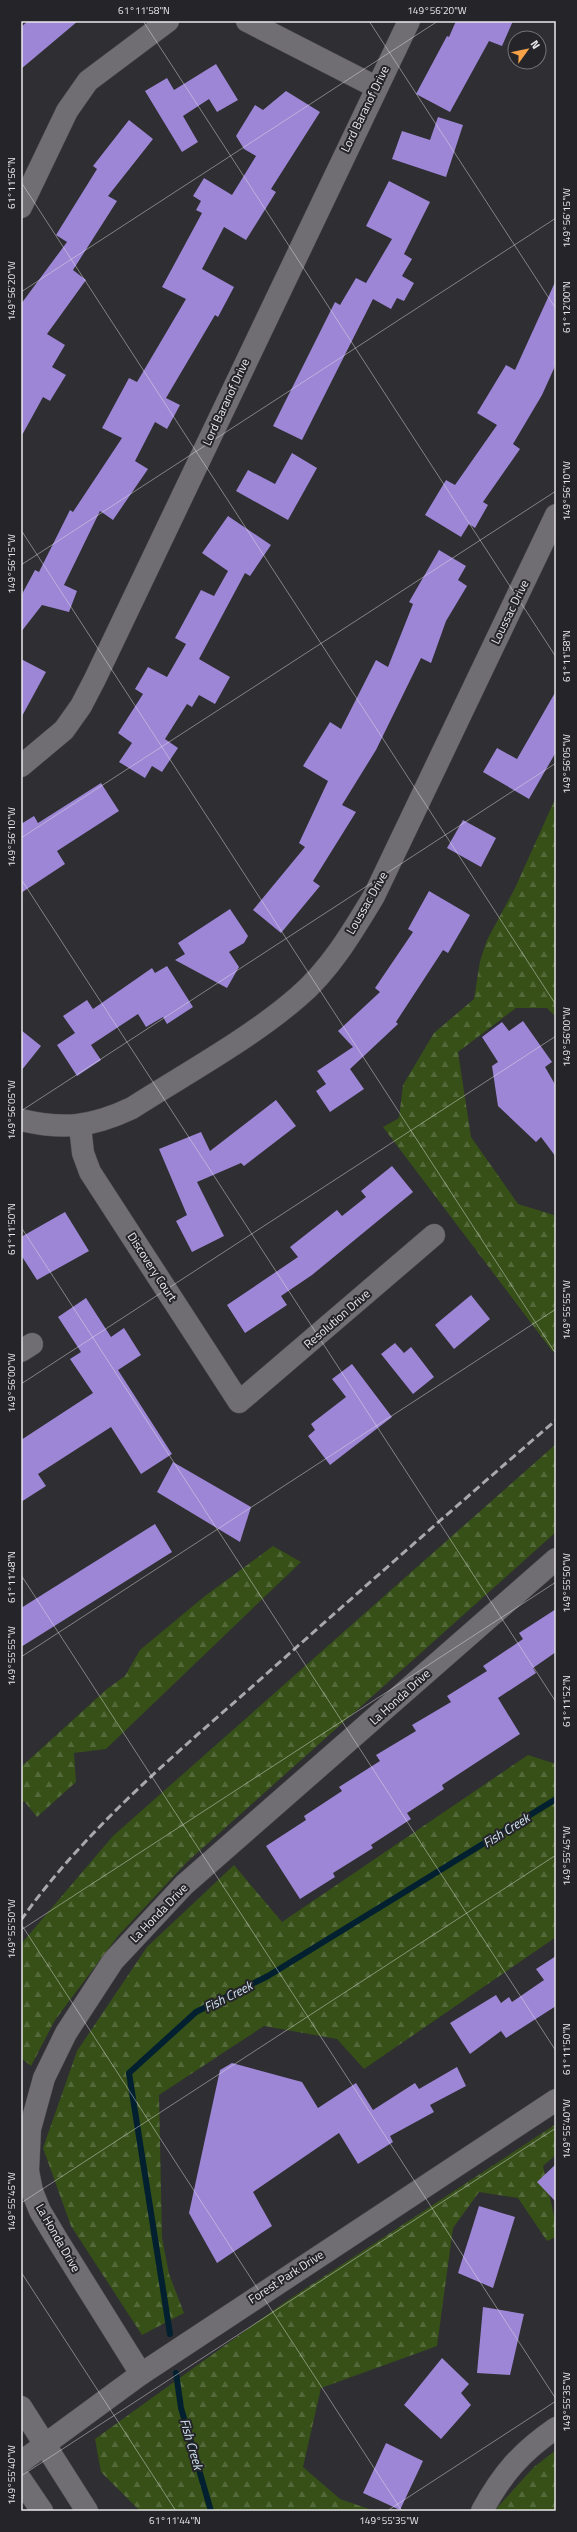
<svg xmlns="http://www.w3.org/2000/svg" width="577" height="2532" viewBox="0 0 577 2532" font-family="'Titillium Web',sans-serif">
  <defs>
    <pattern id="forest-firs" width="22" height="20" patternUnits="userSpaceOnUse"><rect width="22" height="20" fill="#365017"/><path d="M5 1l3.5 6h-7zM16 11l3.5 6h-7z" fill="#536939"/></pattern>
  </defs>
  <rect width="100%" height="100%" fill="#2f2e32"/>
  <g fill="url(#forest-firs)">
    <polygon points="556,797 556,1017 547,1008 516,1008 458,1052 471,1137 518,1204 554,1215 556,1218 556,1349 553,1352 383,1127 399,1118 403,1085 434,1033 474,999 480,961 487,940 515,888"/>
    <polygon points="556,1444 556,1532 187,1862 118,1936 55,2020 31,2066 21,2058 21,1944 113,1836"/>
    <polygon points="273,1546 301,1562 106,1749 74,1753 76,1782 37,1817 24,1801 21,1804 21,1767 107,1689 125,1676 140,1650 205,1596"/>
    <polygon points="528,1755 556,1764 556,1937 364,2069 337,2039 264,2026 159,2095 162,2238 169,2274 184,2313 142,2335 71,2226 43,2148 77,2051 147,1947 234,1865 282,1922"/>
    <polygon points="556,2124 556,2155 543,2166 556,2225 556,2237 547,2241 518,2198 479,2192 453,2228 437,2346 321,2388 303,2467 340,2499 375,2511 140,2511 101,2472 95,2439 285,2302"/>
    <polygon points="556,2450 556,2511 494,2511 534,2467"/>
  </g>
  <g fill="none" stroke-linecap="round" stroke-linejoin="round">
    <g stroke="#032030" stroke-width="6">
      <polyline points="170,2334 129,2073 196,2012 268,1976 556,1799"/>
      <polyline points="176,2373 181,2408 211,2511"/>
    </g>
  </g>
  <g fill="#9c86d5">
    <polygon points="28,21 78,21 21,69 21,27"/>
    <polygon points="456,21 513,21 502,46 489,41 450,112 416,94 447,36 449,37"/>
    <polygon points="216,64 238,100 217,112 209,99 183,116 198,142 182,152 145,91 167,78 174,90"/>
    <polygon points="286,91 320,112 271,189 276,192 246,240 224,227 202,269 234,287 218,317 215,315 166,398 180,405 167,429 155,422 135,461 148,469 113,520 100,511 64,585 77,591 69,612 42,605 21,632 21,596 35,570 39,572 70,510 73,512 122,438 102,428 129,378 137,382 186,299 162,287 202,213 196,210 201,201 193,196 204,178 232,195 256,156 244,149 236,136 255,105 263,110"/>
    <polygon points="438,117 463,125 446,177 392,159 402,131 430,140"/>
    <polygon points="129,120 153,139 108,196 117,201 73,270 86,280 47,334 65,345 52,367 66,375 50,401 43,397 21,437 21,304 67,242 56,235 97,169 93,166"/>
    <polygon points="389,181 430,202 404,254 412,259 402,276 414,283 404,301 397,298 391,309 373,299 302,440 273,426 335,302 340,305 356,278 366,283 392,239 366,226"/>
    <polygon points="556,280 556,364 542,395 513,444 520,449 483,502 488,505 475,528 469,524 461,537 425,515 446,480 455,485 497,425 477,413 506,365 515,370"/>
    <polygon points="292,453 317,468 288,520 236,491 248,470 275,484"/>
    <polygon points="228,516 271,545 250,576 245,573 199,659 230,677 215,704 199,695 192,707 187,704 165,739 178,748 162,772 152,766 145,778 119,762 132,743 118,733 143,694 135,689 148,667 167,677 186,644 175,638 201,590 214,596 228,571 202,553"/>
    <polygon points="439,550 466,566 458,580 467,586 446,621 431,663 421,658 376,750 342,805 356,812 313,881 320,886 281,933 253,910 305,847 299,843 328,781 303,766 330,722 341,729 376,660 388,667 413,604 409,602"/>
    <polygon points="21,659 46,672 21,718"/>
    <polygon points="556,691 556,752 529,799 483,772 497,748 517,759"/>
    <polygon points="101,783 119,811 57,851 65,864 21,893 21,824 34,816 38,823"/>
    <polygon points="463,820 496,838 481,867 447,848"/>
    <polygon points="429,891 470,915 448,953 443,950 396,1022 398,1024 350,1069 364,1089 330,1112 316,1091 326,1084 317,1071 353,1047 338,1031 380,992 375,988 413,932 408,929"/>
    <polygon points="230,909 248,936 244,943 229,952 239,967 227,988 175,960 185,954 178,943"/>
    <polygon points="167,966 193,1007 167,1024 163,1017 146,1027 138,1014 91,1045 101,1060 77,1076 57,1045 75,1033 63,1016 87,1000 93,1009 152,968 155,973"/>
    <polygon points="523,1021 552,1062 545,1067 556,1086 556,1157 541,1137 536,1142 498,1106 492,1066 498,1062 482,1037 502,1022 509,1031"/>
    <polygon points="21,1030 41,1046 21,1071"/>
    <polygon points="276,1100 296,1126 244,1166 241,1163 197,1182 224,1236 192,1252 176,1221 187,1215 159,1149 201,1132 210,1151"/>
    <polygon points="392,1166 413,1192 312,1275 281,1296 287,1305 245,1333 227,1305 298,1257 290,1247 337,1210 342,1216 366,1197 361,1191"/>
    <polygon points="65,1212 89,1251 37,1280 21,1255 21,1237"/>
    <polygon points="471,1295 490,1319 454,1349 435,1325"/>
    <polygon points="86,1298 111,1337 124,1328 141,1355 118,1370 172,1454 141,1474 111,1427 38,1474 46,1486 21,1502 21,1440 93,1393 70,1359 81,1352 58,1317"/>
    <polygon points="395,1343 404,1353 411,1347 434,1377 413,1394 381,1354"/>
    <polygon points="352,1364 392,1417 330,1465 308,1436 315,1430 311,1424 346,1397 332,1379"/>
    <polygon points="173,1462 251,1507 240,1542 157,1492"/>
    <polygon points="155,1524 172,1552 21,1647 21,1608"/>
    <polygon points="556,1609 556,1652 533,1668 536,1673 498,1698 520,1734 442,1785 444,1789 407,1813 411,1819 371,1845 373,1848 333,1873 335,1877 300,1899 266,1846 306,1820 304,1816 342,1791 339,1787 380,1761 376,1755 416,1731 412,1725 451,1702 447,1696 487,1671 483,1666 523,1639 519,1633"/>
    <polygon points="556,1956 556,2006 506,2038 501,2031 470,2054 450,2023 496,1995 501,2003 509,1997 512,2002 544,1980 536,1969"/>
    <polygon points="232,2063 302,2082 318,2108 356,2083 373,2110 415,2083 419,2089 457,2067 466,2086 430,2105 434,2112 390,2136 393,2142 358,2164 339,2133 253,2192 272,2226 217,2263 189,2213 220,2070"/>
    <polygon points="556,2164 556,2202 537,2182"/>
    <polygon points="479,2206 515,2217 493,2288 458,2273"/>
    <polygon points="483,2307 524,2314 510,2375 477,2373"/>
    <polygon points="442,2358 469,2384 461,2393 471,2405 441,2439 404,2405"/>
    <polygon points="386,2443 423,2461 400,2510 363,2493"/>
  </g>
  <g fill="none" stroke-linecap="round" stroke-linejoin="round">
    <defs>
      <g id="street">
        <polyline points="247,21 376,87"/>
        <polyline points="21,207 67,111 88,81 168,21"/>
        <polyline points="21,766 64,730 81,706 95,679 409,21"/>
        <path d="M21 1120C64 1130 92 1127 132 1108 185 1074 251 1038 298 997 330 970 353 931 374 896L556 515"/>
        <polyline points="80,1126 83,1153 90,1172 239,1402 434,1235"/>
        <polyline points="21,1351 32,1344"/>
        <polyline points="141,2374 58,2241 40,2211 32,2191 28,2171 30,2129 44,2078 66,2033 113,1961 184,1885 556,1559"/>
        <polyline points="21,2462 141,2374 556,2100"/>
        <path d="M482 2511C502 2474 521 2452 556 2428"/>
      </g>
      <g id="secondary">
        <polyline points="21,2407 87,2511"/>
        <polyline points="21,2480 42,2511"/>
      </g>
    </defs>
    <use href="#street" stroke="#4a494c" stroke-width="23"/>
    <use href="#secondary" stroke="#4a494c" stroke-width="23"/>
    <use href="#street" stroke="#706e73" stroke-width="22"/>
    <use href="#secondary" stroke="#706e73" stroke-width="22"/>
    <path stroke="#a9a8ac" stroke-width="3" stroke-dasharray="8 4" stroke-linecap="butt" d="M21 1920C84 1831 172 1757 254 1685 354 1596 455 1507 556 1420"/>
  </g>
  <path fill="none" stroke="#eae9ec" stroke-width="1" stroke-opacity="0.45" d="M143 21 556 657M369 21 556 309M21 182 556 1005M21 292 438 21M21 530 556 1354M21 565 556 218M21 838 556 491M21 879 556 1702M21 1111 556 763M21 1227 556 2051M21 1384 556 1036M21 1575 556 2399M21 1657 556 1309M21 1924 402 2511M21 1930 556 1582M21 2203 556 1855M21 2272 176 2511M21 2476 556 2128M387 2511 556 2401"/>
  <g text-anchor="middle" stroke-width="4" stroke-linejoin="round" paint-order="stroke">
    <g font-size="12" fill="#eae9ec" stroke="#252428">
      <text transform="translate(365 109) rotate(-64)" y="4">Lord Baranof Drive</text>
      <text transform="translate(226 402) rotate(-65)" y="4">Lord Baranof Drive</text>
      <text transform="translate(510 612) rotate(-64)" y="4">Loussac Drive</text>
      <text transform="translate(367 903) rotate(-60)" y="4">Loussac Drive</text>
      <text transform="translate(152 1267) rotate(57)" y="4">Discovery Court</text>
      <text transform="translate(337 1319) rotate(-41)" y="4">Resolution Drive</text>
      <text transform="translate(400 1697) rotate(-42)" y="4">La Honda Drive</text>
      <text transform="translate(159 1913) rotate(-46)" y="4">La Honda Drive</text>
      <text transform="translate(58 2238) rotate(60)" y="4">La Honda Drive</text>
      <text transform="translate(286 2277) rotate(-33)" y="4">Forest Park Drive</text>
    </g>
    <g font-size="13" font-style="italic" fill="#cee3f1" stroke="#252428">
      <text transform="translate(506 1830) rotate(-32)" y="5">Fish Creek</text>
      <text transform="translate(228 1996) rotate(-27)" y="5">Fish Creek</text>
      <text transform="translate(192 2444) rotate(74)" y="5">Fish Creek</text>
    </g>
  </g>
  <rect width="577" height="2532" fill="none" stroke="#252428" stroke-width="44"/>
  <g transform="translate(527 50) rotate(57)"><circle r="19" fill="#252428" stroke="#747376"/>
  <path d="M0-3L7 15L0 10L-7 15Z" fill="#f7a149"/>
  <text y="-6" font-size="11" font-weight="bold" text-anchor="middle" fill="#eae9ec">N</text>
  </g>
  <rect x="22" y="22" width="533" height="2488" fill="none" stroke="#eae9ec" stroke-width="1.5"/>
  <g font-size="10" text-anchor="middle" fill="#eae9ec">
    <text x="144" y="14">61°11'58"N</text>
    <text x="437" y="14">149°56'20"W</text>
    <text transform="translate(11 183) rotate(-90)" y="4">61°11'56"N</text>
    <text transform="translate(566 218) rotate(-90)" y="4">149°56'15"W</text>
    <text transform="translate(11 291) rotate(-90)" y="4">149°56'20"W</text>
    <text transform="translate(566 307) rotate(-90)" y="4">61°12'00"N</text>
    <text transform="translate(566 491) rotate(-90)" y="4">149°56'10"W</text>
    <text transform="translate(11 564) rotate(-90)" y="4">149°56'15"W</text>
    <text transform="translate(566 656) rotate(-90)" y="4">61°11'58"N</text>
    <text transform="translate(566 764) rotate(-90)" y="4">149°56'05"W</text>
    <text transform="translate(11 837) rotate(-90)" y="4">149°56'10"W</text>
    <text transform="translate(566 1037) rotate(-90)" y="4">149°56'00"W</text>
    <text transform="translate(11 1110) rotate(-90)" y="4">149°56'05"W</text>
    <text transform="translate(11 1229) rotate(-90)" y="4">61°11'50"N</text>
    <text transform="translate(566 1310) rotate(-90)" y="4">149°55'55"W</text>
    <text transform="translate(11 1383) rotate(-90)" y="4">149°56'00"W</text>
    <text transform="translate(11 1577) rotate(-90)" y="4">61°11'48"N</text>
    <text transform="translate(566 1583) rotate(-90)" y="4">149°55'50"W</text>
    <text transform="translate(11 1656) rotate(-90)" y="4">149°55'55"W</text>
    <text transform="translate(566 1701) rotate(-90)" y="4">61°11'52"N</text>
    <text transform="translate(566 1856) rotate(-90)" y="4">149°55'45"W</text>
    <text transform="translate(11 1929) rotate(-90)" y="4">149°55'50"W</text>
    <text transform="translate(566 2049) rotate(-90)" y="4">61°11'50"N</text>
    <text transform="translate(566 2129) rotate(-90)" y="4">149°55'40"W</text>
    <text transform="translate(11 2202) rotate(-90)" y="4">149°55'45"W</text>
    <text transform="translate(566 2402) rotate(-90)" y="4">149°55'35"W</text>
    <text transform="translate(11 2475) rotate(-90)" y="4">149°55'40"W</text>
    <text x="175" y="2524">61°11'44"N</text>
    <text x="389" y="2524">149°55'35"W</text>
  </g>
</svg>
